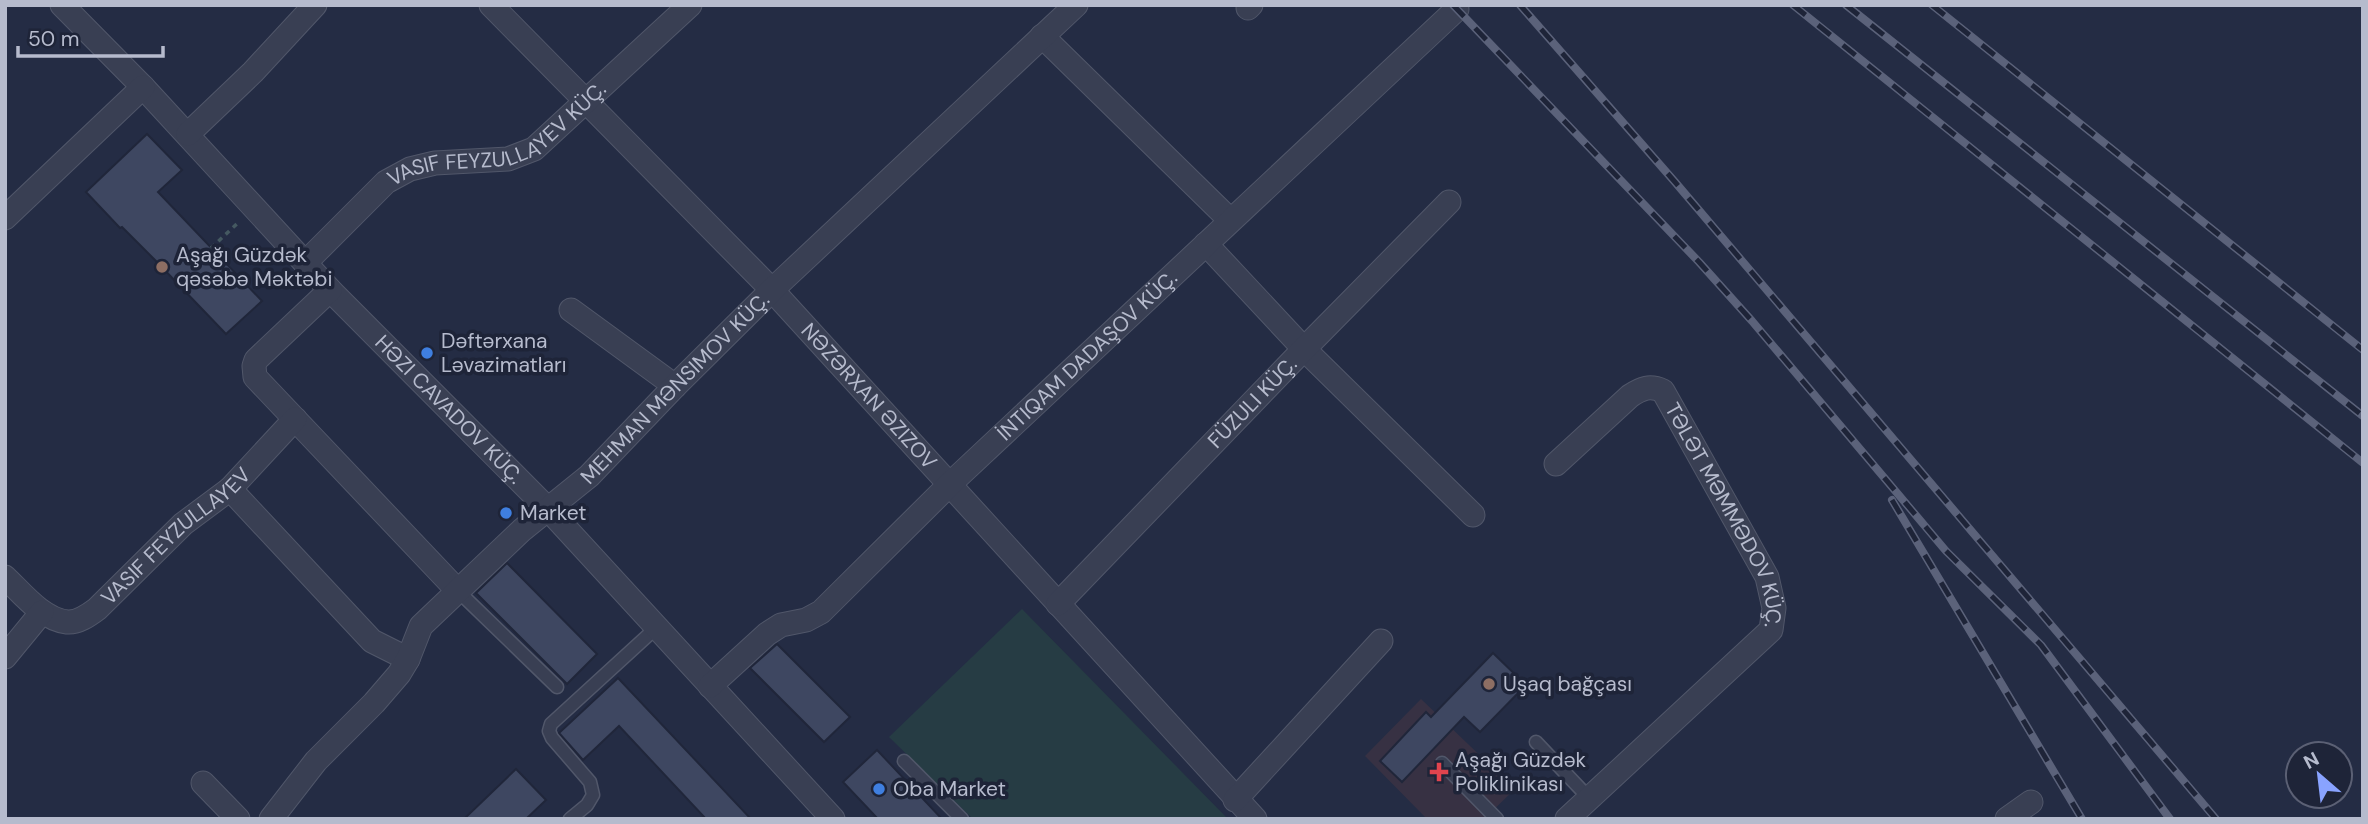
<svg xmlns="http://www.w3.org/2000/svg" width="2368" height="824" viewBox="0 0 2368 824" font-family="'DM Sans',sans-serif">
  <rect width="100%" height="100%" fill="#242c44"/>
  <polygon fill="#373143" points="1421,699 1515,789 1484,819 1427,819 1365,756"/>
  <polygon fill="#263c44" points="1022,609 1228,819 973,819 889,737"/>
  <g fill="#3e4761" stroke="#20263a" stroke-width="2">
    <polygon points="147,134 182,170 158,192 262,301 226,334 155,260 122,227 120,228 86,192"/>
    <polygon points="507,563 597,654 567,684 476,593"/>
    <polygon points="777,644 850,717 824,742 750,668"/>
    <polygon points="1493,653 1526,685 1480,732 1464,717 1402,782 1380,761 1426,712 1431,717"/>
    <polygon points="618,678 751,819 706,819 619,726 583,760 559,733"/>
    <polygon points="877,750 942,819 878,819 843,782"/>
    <polygon points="516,769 546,800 526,819 464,819"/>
  </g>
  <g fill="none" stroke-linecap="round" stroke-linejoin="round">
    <defs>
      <g id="lane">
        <polyline points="458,591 557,687"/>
        <polyline points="1536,742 1589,798"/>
        <polyline points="904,761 962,819"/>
        <polyline points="1442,763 1497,819"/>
        <polyline points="570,819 587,805 593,795 590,782 552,738 549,731 551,724 656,628"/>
      </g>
      <g id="street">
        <path id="s1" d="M62 5 143 87 330 290 548 509 833 819"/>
        <path id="s2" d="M491 5 772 290 1255 819"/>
        <polyline points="1248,8 1251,5"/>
        <polyline points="1042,36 1230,220"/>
        <polyline points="188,134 253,72 315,5"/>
        <polyline points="5,218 143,87"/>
        <polyline points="1206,244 1304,349 1473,515"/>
        <path id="s3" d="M305 263 386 182 410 169 435 163 508 159 534 149 690 5"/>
        <polyline points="330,290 256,360 254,366 255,377 458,591"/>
        <polyline points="571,310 675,386"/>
        <path id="s4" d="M1556 464 1630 396C1642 388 1650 385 1663 391L1767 577 1774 608 1771 630 1567 819"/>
        <polyline points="230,489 372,641 408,659"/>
        <path id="s5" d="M5 577C22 593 42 619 67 622 78 623 89 615 97 609L183 524 230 489 295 419"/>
        <path id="s6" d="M1058 604 1304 349 1449 202"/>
        <polyline points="5,657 42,612"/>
        <path id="s7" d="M710 686 767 634 781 625 806 620 821 612 950 484 1457 9"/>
        <polyline points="203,783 238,819"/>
        <polyline points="1235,800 1381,641"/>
        <path id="s8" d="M271 819 316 761 374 703 399 674 408 659 421 626 522 530 589 476 675 386 772 290 1076 5"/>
        <polyline points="2007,819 2031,802"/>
      </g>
    </defs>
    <use href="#lane" stroke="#51576a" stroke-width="15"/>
    <use href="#street" stroke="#51576a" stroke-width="25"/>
    <polyline stroke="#455961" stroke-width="3.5" stroke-dasharray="5 5" stroke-linecap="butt" points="211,248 240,221"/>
    <use href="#lane" stroke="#393f53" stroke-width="12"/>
    <use href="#street" stroke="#393f53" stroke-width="23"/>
    <defs>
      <g id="rail">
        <polyline points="1453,5 1699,262 1752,321 1946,551 2041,645 2170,819"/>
        <polyline points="1520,5 1675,182 2216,819"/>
        <polyline points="1793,5 2363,463"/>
        <polyline points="1846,5 2363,416"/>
        <polyline points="1932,5 2363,350"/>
        <polyline points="1892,500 2082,819"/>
      </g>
    </defs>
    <use href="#rail" stroke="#5b627a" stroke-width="8"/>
    <use href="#rail" stroke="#1e2438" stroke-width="5" stroke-dasharray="16" stroke-linecap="butt"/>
  </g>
  <g fill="#8d6e63" stroke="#1e2438" stroke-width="2.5">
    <circle cx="162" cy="267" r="7"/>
    <circle cx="1489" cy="684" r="7"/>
  </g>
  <g fill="#3f7fe0" stroke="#1e2438" stroke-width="2.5">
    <circle cx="427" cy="353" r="7"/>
    <circle cx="506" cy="513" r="7"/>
    <circle cx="879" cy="789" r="7"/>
  </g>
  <path fill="#e0444e" stroke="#1e2438" stroke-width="2.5" d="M1435.5 761.5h7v7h7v7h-7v7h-7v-7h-7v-7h7z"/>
  <g text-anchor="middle" stroke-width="7" stroke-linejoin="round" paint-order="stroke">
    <g font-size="21" fill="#b6bbcd" stroke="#1e2438">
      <text dy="7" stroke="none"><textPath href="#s3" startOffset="240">VASIF FEYZULLAYEV KÜÇ.</textPath></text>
      <text dy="7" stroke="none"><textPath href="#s7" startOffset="506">İNTIQAM DADAŞOV KÜÇ.</textPath></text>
      <text dy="7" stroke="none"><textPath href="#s8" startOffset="595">MEHMAN MƏNSIMOV KÜÇ.</textPath></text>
      <text dy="7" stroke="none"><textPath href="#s2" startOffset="544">NƏZƏRXAN ƏZIZOV</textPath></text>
      <text dy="7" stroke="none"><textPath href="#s6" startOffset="280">FÜZULI KÜÇ.</textPath></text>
      <text dy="7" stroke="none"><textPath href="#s1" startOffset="560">HƏZI CAVADOV KÜÇ.</textPath></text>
      <text dy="7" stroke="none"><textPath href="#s4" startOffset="276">TƏLƏT MƏMMƏDOV KÜÇ.</textPath></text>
      <text dy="7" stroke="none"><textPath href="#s5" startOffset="219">VASIF FEYZULLAYEV</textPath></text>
    </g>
    <g font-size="21" fill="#b6bbcd" stroke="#1e2438" text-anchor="start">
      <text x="176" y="262">Aşağı Güzdək<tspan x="176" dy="24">qəsəbə Məktəbi</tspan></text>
      <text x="441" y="348">Dəftərxana<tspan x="441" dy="24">Ləvazimatları</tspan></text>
      <text x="520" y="520">Market</text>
      <text x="1503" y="691">Uşaq bağçası</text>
      <text x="1455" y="767">Aşağı Güzdək<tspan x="1455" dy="24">Poliklinikası</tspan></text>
      <text x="893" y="796">Oba Market</text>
    </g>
  </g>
  <rect width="2368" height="824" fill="none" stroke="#b6bbcd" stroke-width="14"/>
  <g transform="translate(2319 775) rotate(332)"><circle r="33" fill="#1e2438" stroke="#5b6074" stroke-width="2"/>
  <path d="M0-5L12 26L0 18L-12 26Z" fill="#89a3ff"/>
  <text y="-10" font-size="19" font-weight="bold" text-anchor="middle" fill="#b6bbcd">N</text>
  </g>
  <path d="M18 46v10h145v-10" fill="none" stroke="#b6bbcd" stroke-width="3.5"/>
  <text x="28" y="46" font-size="21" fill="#b6bbcd" stroke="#1e2438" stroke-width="5" paint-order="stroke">50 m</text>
</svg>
